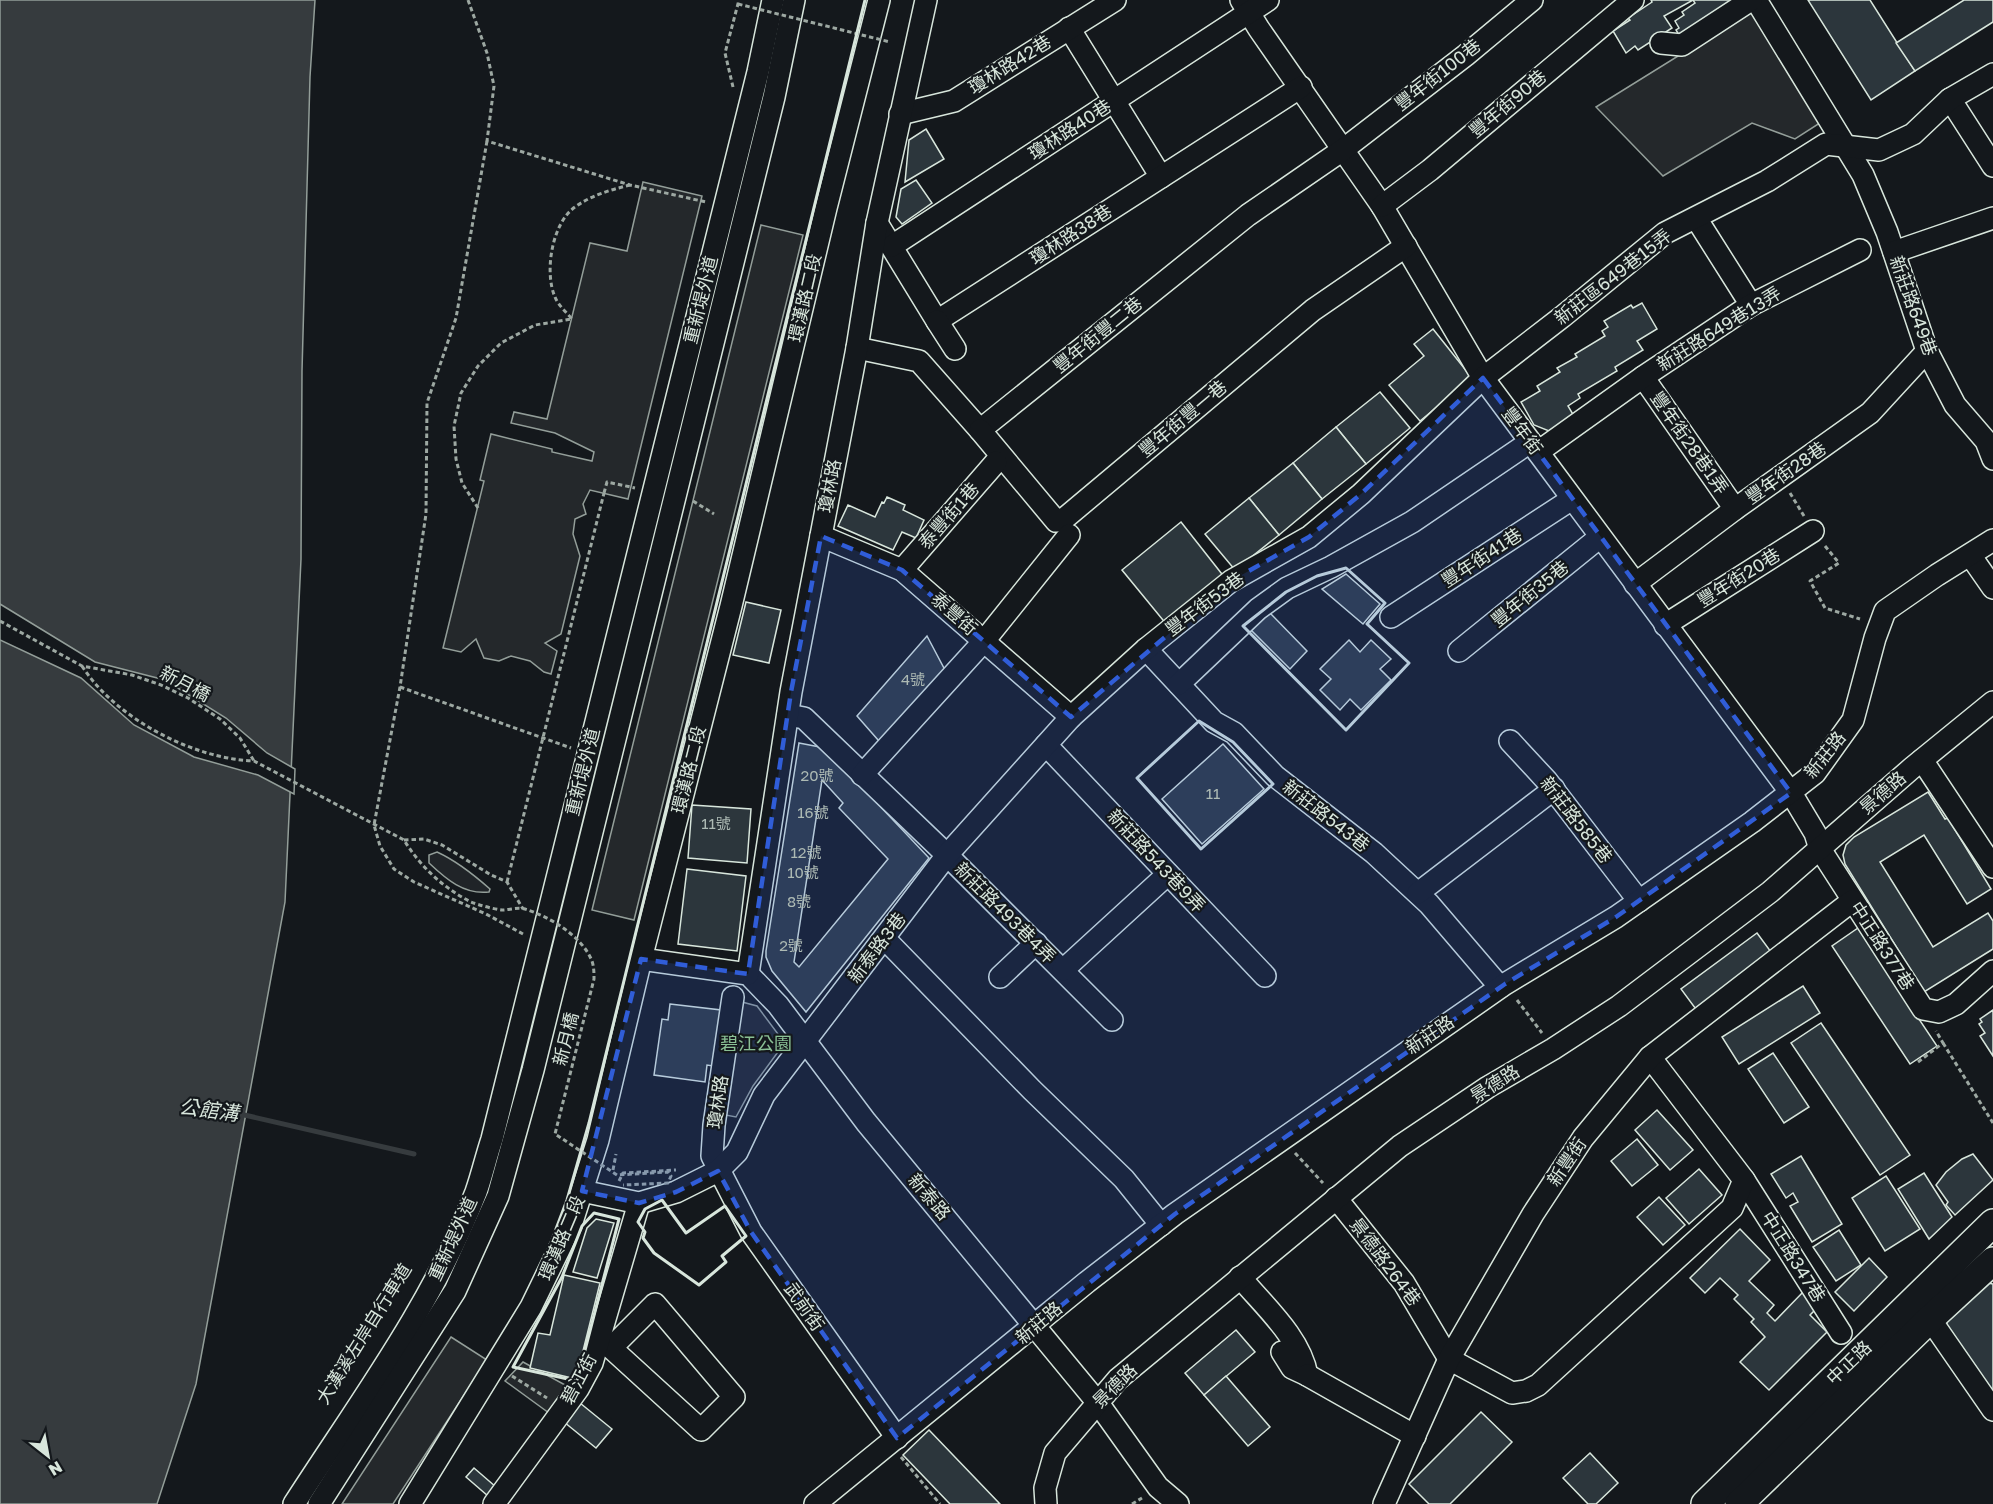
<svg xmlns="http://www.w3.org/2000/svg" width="1993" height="1504" viewBox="0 0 1993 1504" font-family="'Golos Text','Noto Sans TC',sans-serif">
  <rect width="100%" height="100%" fill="#14181c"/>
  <g fill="#202428" stroke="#939e99" stroke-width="1.5">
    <path d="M437 852C457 861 473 874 490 889L489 892C464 895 446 879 429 863V855Z"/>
    <polygon points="742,1002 757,1006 781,1038 783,1045 753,1086 736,1117 720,1114"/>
  </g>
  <g fill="#24282b" stroke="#939e99" stroke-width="1.5">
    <polygon points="1752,10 1823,121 1795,139 1752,123 1663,176 1596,107"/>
    <polygon points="643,182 702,196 628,499 590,490 583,504 586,514 575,519 573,534 580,556 561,634 545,643 557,651 551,674 544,672 530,661 511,656 499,661 484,658 476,639 461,652 443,648 484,481 480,480 491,434 552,449 552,452 592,461 594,452 555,433 511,423 514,412 547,419 590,243 627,251"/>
    <polygon points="761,225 803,235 634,920 592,910"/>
    <polygon points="451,1337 487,1360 393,1504 342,1504"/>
    <polygon points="523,1362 567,1386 549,1413 505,1381"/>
  </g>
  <polygon fill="#363b3e" stroke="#939e99" stroke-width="1.5" points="0,0 315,0 310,77 302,371 301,559 285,902 196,1384 157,1504 0,1504"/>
  <polygon fill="#14181c" stroke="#939e99" stroke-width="1.5" points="0,604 95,662 165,680 226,718 267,753 295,769 294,794 258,775 194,757 134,725 81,678 0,640"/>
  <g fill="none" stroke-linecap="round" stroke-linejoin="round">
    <polyline stroke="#363b3e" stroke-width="5" points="240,1114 414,1154"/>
  </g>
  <g fill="#2c363c" stroke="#d8e6dc" stroke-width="1.5" fill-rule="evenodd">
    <polygon points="1651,0 1693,0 1664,16 1672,28 1638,50 1635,46 1626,53 1613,31 1630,20 1628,18 1652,2"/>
    <polygon points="1693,0 1730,0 1729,7 1683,42 1676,30 1679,28 1675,21 1684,15 1682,12 1695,3"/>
    <polygon points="1808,0 1870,0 1915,71 1871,100"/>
    <polygon points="1964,0 1993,0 1993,22 1915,71 1896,43"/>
    <polygon points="926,129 944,159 905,182 909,140"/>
    <polygon points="916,180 932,203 902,224 896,217 901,189"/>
    <polygon points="1642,303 1657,329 1637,341 1643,350 1615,367 1617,371 1578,394 1580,398 1568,406 1574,416 1549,431 1534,425 1521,402 1540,391 1537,386 1560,372 1557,368 1577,357 1575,354 1605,336 1602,331 1608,327 1604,321 1631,305 1633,308"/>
    <polygon points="1433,329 1472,378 1420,421 1389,385 1424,356 1414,344"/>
    <polygon points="1380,392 1410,428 1366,464 1336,427"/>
    <polygon points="1336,427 1366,464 1322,499 1293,463"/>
    <polygon points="1293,463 1322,499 1279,535 1249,498"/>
    <polygon points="887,497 905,505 903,510 924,520 916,538 902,532 893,550 838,526 848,505 875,517 882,502 884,503"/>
    <polygon points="1249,498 1279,535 1235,570 1205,534"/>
    <polygon points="1181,522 1225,578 1167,625 1122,570"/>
    <polygon points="1346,574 1380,604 1363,624 1322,589"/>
    <polygon points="746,602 781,610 769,663 733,655"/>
    <polygon points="1270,613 1307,651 1290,669 1250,629"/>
    <polygon points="927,636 946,672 886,749 857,716"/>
    <polygon points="1349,640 1360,652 1371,640 1391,659 1380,669 1391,680 1361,710 1350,699 1340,710 1320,690 1331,679 1320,669"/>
    <path d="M799 743 825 748 929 858 806 1012 772 971 766 957V951ZM822 780 843 803 839 808 888 859 799 967 794 962Z"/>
    <polygon points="1223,744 1264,789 1202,844 1162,799"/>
    <polygon points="1928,792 1945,819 1948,818 1991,889 1967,904 1924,835 1880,862 1933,947 1988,913 1993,921 1993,949 1924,992 1845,864 1843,855 1846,845 1854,837"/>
    <polygon points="692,805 751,809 747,863 688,858"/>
    <polygon points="687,869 746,876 737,951 678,944"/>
    <polygon points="1858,928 1937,1046 1910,1064 1832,946"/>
    <polygon points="1757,933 1774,956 1698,1012 1681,989"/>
    <polygon points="1803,986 1820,1013 1739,1064 1722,1037"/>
    <polygon points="670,1004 721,1010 713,1066 707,1065 705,1082 654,1075 662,1019 668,1020"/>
    <polygon points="1993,1010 1993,1056 1980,1036 1985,1033 1979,1024 1982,1022 1980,1019"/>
    <polygon points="1821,1023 1910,1155 1880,1175 1791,1043"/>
    <polygon points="1773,1053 1809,1107 1784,1123 1748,1069"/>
    <polygon points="1657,1110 1693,1150 1670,1170 1635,1130"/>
    <polygon points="1637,1139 1658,1165 1632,1186 1611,1161"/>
    <polygon points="1973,1154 1993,1180 1955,1215 1946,1205 1948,1202 1936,1185 1946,1172 1962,1159"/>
    <polygon points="1801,1156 1842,1224 1812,1242 1790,1206 1798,1202 1793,1193 1786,1198 1771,1174"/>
    <polygon points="1699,1169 1722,1195 1689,1224 1666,1198"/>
    <polygon points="1924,1173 1952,1217 1929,1239 1898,1189"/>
    <polygon points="1886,1176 1920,1229 1885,1251 1852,1198"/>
    <polygon points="1659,1197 1685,1225 1663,1245 1637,1217"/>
    <polygon points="596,1219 614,1223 597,1278 573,1272 587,1228"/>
    <polygon points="1740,1229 1770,1260 1749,1281 1774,1305 1767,1313 1775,1321 1803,1292 1818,1307 1810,1315 1827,1332 1769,1390 1740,1362 1765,1337 1751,1322 1754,1319 1734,1299 1738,1295 1720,1278 1705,1293 1690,1278"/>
    <polygon points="1839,1230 1861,1265 1836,1281 1813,1247"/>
    <polygon points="1869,1258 1887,1277 1854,1311 1835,1292"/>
    <polygon points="564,1275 600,1283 576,1379 530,1368 538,1333 550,1335"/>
    <polygon points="1988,1283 1993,1284 1993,1398 1946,1327 1947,1322"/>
    <polygon points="1236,1330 1255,1352 1204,1395 1185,1373"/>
    <polygon points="1226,1376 1270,1427 1248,1446 1204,1395"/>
    <polygon points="580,1403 612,1429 596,1448 564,1422"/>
    <polygon points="1481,1412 1512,1442 1450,1504 1429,1504 1409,1484"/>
    <polygon points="929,1430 1000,1504 950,1504 903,1455"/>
    <polygon points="1590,1453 1618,1483 1596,1504 1588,1504 1563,1478"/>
    <polygon points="474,1468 496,1487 488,1496 466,1477"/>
  </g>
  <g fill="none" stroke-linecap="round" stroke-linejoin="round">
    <defs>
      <g id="minor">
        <polyline points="1241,0 1259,29 1382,206 1483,378 1791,793 1815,833 1820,849 1923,1009 1939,1012 1956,1004 1993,971"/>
        <polyline points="1756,0 1863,175 1887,232 1927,351 1955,405 1986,441 1993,459"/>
        <polyline points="1069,28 1161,177"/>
        <polyline points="1661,43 1682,45 1751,0"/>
        <polyline points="1950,99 1993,166"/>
        <polyline points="900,114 954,101 1115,0"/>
        <polyline points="1382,206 1430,170 1633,0"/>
        <polyline points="1696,218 1751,305"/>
        <polyline points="877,223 937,321 1301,87"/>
        <polyline points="892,246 1268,0"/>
        <polyline points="1894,252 1993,218"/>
        <polyline points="937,321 955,349"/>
        <polyline points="857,348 919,361 980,430 1248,215 1344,149 1466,55 1532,0"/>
        <polyline points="1643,377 1735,509"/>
        <polyline points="980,430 1056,521 1065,518 1313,310 1406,246"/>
        <polyline points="1538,452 1643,377 1751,305 1860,250"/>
        <polyline points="821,536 902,570 1071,717"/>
        <polyline points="1970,555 1993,588"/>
        <polyline points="902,570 996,462"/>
        <polyline points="1635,584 1735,509 1870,413 1927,351"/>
        <polyline points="1391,617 1572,499"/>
        <polyline points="1665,625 1813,531"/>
        <polyline points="1146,649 1214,722 1234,733 1275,776 1374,853 1429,904 1500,987"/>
        <polyline points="1459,651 1600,537"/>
        <polyline points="1179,684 1258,609 1287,588 1331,567 1412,522 1530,442"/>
        <polyline points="788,715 804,718 947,855 1112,1020"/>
        <polyline points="1510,741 1547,781 1639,901"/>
        <polyline points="1046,745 1265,976"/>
        <polyline points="1922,760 1993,867"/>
        <polyline points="862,775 984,641 1069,535"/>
        <polyline points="1418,893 1554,789"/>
        <polyline points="885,939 1032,1090 1124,1179 1161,1225"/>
        <polyline points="641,959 748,974 778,1005 866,1122 1098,1403 1158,1487 1178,1504"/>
        <polyline points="1063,970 1168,874"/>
        <polyline points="748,974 791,692 857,348 877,223 926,0"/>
        <polyline points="1000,977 1036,943"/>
        <polyline points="733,997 714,1125 712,1156 751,1232 897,1438"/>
        <polyline points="1744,1180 1841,1333"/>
        <polyline points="582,1191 639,1203 676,1192 718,1171 737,1152 764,1095 947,855 1071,717 1146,649 1231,581 1309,537 1361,494 1483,378 1562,317 1665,233 1767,181 1826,144 1879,150 1913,134 1950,99 1993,74"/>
        <polyline points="1336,1198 1404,1283 1449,1359 1512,1393 1526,1391 1538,1385 1732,1208 1744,1180 1650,1057"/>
        <path d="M1240 1277C1264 1306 1300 1337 1307 1375L1292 1368 1282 1352"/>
        <polyline points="1930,1319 1993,1410"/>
        <polyline points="599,1337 701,1430 734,1397 655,1304 611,1348"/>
        <polyline points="1307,1375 1415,1436"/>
        <path d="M294 1504C359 1403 433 1304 476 1192 482 1175 486 1157 492 1139L758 72 773 0"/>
        <polyline points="319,1504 455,1291 498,1196 533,1070 774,97 794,0"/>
        <polyline points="410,1504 531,1307 571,1225 598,1140 641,959 731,606 826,208 879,0"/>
        <polyline points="494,1504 578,1389 592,1363 639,1203"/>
        <polyline points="815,1504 1087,1282 1175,1214 1505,984 1616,917 1752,822 1815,773 1853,720 1875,638 1885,611 1937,575 1993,540"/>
        <polyline points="1046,1504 1045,1488 1055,1453 1118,1379 1400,1146 1488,1087 1553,1049 1619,1006 1770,892 1912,768 1993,702"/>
        <polyline points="1384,1504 1449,1359 1533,1214 1583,1138 1650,1057 1852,901"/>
      </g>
      <g id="major">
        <polyline points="1705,1504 1993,1223"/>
        <polyline points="1739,1504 1930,1319 1993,1261"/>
      </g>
    </defs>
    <use href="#minor" stroke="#d8e6dc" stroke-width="24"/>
    <use href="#major" stroke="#d8e6dc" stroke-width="30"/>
    <g stroke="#9da8a2" stroke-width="3" stroke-dasharray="4.5 3" stroke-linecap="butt">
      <polyline points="468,0 487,53 494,86 487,141 630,185 706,202"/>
      <polyline points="733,87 725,53 739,0"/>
      <polyline points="487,141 456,318 427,403 426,514 400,687 374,825 380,846 394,869 414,882 486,914 523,934"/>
      <polyline points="604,493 607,482 635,488"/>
      <polyline points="1790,493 1804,516"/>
      <polyline points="693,501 714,514"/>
      <path d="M478 508 462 483 456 459 454 426 461 393 478 366 501 343 535 325 572 319C567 313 558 305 555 297 544 272 552 223 575 207 592 195 610 190 630 185"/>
      <polyline points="1825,546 1839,563 1810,581 1825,608 1860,619"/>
      <polyline points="0,621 82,666 132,675 161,685 188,698 220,719 240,738 254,761"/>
      <polyline points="400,687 571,748"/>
      <polyline points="404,840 424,839 442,845 491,875 507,882 523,909"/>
      <polyline points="1517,1000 1542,1033"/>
      <polyline points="1943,1043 1993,1123"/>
      <polyline points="1918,1062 1943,1043 1936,1031"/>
      <polyline points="1295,1153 1323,1183"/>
      <polyline points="613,1170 616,1154"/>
      <polyline points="619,1181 623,1173 676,1170"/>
      <polyline points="512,1376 547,1398"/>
      <polyline points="901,1457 940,1504"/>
      <polyline points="1132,1504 1142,1498"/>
    </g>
    <use href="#minor" stroke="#14181c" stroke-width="21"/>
    <use href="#major" stroke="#14181c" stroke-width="27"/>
    <g stroke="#9da8a2" stroke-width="3" stroke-dasharray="4.5 3" stroke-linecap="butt">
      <polyline points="738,4 890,42"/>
      <path d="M82 666C115 718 193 759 254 761L404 840C420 866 443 888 471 902 479 905 493 909 502 910 509 910 517 907 525 909 550 917 582 936 592 961 594 967 594 973 594 979L555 1134 617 1175 668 1172 671 1176 668 1183 623 1185"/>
      <polyline points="507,882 604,493"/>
    </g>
    <g stroke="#d8e6dc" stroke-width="3">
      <polygon points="1346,568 1385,603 1367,624 1409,663 1346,730 1243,626 1286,592 1317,576"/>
      <polygon points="1199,721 1233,742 1273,784 1201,849 1137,778"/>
      <polygon points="662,1200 686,1233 725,1206 746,1236 722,1256 726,1262 699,1285 654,1253 643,1238 645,1232 638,1222 645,1209"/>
      <polygon points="594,1213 619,1219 577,1381 513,1367 562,1277 582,1226"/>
      <polyline points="548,1250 567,1200 589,1123 865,0"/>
    </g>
  </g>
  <path fill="#305dd8" fill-opacity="0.2" stroke="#305dd8" stroke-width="4.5" stroke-dasharray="12 8" stroke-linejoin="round" d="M1483 378 1791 793 1616 917 1505 984 1175 1214 897 1438 751 1232 718 1171 676 1192 639 1203 582 1191 641 959 748 974 791 692 821 536 902 570 1071 717 1231 581 1309 537 1361 494Z"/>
  <g text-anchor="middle" stroke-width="4.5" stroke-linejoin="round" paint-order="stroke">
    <g font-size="15" fill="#adbab4">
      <text x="913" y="685">4號</text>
      <text x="817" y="781">20號</text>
      <text x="1213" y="799">11</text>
      <text x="813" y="818">16號</text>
      <text x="716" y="829">11號</text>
      <text x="806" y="858">12號</text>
      <text x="803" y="878">10號</text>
      <text x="799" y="907">8號</text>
      <text x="791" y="951">2號</text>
    </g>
    <g font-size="18" fill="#d8e6dc" stroke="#14181c">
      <text transform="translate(1010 65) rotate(-32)" y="6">瓊林路42巷</text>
      <text transform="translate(1438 75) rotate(-38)" y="6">豐年街100巷</text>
      <text transform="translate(1508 104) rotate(-40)" y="6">豐年街90巷</text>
      <text transform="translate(1070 130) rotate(-33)" y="6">瓊林路40巷</text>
      <text transform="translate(1071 235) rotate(-33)" y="6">瓊林路38巷</text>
      <text transform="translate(1613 277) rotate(-38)" y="6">新莊區649巷15弄</text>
      <text transform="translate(805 298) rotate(-77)" y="6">環漢路二段</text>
      <text transform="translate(701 300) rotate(-76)" y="6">重新堤外道</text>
      <text transform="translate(1913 306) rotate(70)" y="6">新莊路649巷</text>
      <text transform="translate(1719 329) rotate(-32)" y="6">新莊路649巷13弄</text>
      <text transform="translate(1098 335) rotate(-39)" y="6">豐年街豐二巷</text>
      <text transform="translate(1183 419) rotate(-40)" y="6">豐年街豐一巷</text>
      <text transform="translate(1522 431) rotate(53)" y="6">豐年街</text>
      <text transform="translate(1689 443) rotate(55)" y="6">豐年街28巷1弄</text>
      <text transform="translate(1786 473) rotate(-35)" y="6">豐年街28巷</text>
      <text transform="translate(830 486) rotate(-79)" y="6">瓊林路</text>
      <text transform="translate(949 516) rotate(-49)" y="6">泰豐街1巷</text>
      <text transform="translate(1482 558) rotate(-33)" y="6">豐年街41巷</text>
      <text transform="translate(1739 578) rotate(-32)" y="6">豐年街20巷</text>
      <text transform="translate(1530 594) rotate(-39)" y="6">豐年街35巷</text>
      <text transform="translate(1205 604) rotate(-37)" y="6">豐年街53巷</text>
      <text transform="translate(954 614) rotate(41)" y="6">泰豐街</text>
      <text transform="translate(185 684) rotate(28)" y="6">新月橋</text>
      <text transform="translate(1825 755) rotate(-51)" y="6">新莊路</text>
      <text transform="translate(689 770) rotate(-76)" y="6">環漢路二段</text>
      <text transform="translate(583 772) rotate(-76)" y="6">重新堤外道</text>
      <text transform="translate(1883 793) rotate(-41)" y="6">景德路</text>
      <text transform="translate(1326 816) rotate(38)" y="6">新莊路543巷</text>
      <text transform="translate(1576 820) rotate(52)" y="6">新莊路585巷</text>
      <text transform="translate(1156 861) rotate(47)" y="6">新莊路543巷9弄</text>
      <text transform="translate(1005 913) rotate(45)" y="6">新莊路493巷4弄</text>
      <text transform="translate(1882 946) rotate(57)" y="6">中正路377巷</text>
      <text transform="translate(877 948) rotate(-53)" y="6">新泰路3巷</text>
      <text transform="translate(1430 1035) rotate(-34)" y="6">新莊路</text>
      <text transform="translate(566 1039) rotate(-76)" y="6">新月橋</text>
      <text transform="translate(1495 1084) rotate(-32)" y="6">景德路</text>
      <text transform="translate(718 1102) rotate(-82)" y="6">瓊林路</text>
      <text transform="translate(1567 1162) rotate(-56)" y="6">新豐街</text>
      <text transform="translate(929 1197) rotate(50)" y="6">新泰路</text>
      <text transform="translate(562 1238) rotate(-67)" y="6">環漢路二段</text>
      <text transform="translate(453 1239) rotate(-65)" y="6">重新堤外道</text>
      <text transform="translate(1793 1257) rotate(58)" y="6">中正路347巷</text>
      <text transform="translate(1385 1262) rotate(53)" y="6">景德路264巷</text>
      <text transform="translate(804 1307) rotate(55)" y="6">武前街</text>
      <text transform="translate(1039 1323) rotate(-40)" y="6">新莊路</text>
      <text transform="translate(364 1334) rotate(-58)" y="6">大漢溪左岸自行車道</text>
      <text transform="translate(1849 1363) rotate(-44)" y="6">中正路</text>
      <text transform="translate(579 1379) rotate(-62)" y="6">碧江街</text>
      <text transform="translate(1115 1386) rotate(-45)" y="6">景德路</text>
    </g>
    <g font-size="18" fill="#8ac095" stroke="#14181c">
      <text x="756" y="1050">碧江公園</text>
    </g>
    <g font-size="20" font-style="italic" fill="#d8e6dc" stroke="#14181c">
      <text transform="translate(209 1110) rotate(7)" y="7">公館溝</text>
    </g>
  </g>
  <g transform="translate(48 1456) rotate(149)" stroke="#14181c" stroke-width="4.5" paint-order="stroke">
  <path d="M0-4.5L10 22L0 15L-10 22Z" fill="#d8e6dc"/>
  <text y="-9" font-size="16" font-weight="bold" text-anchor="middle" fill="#d8e6dc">N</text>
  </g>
</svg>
